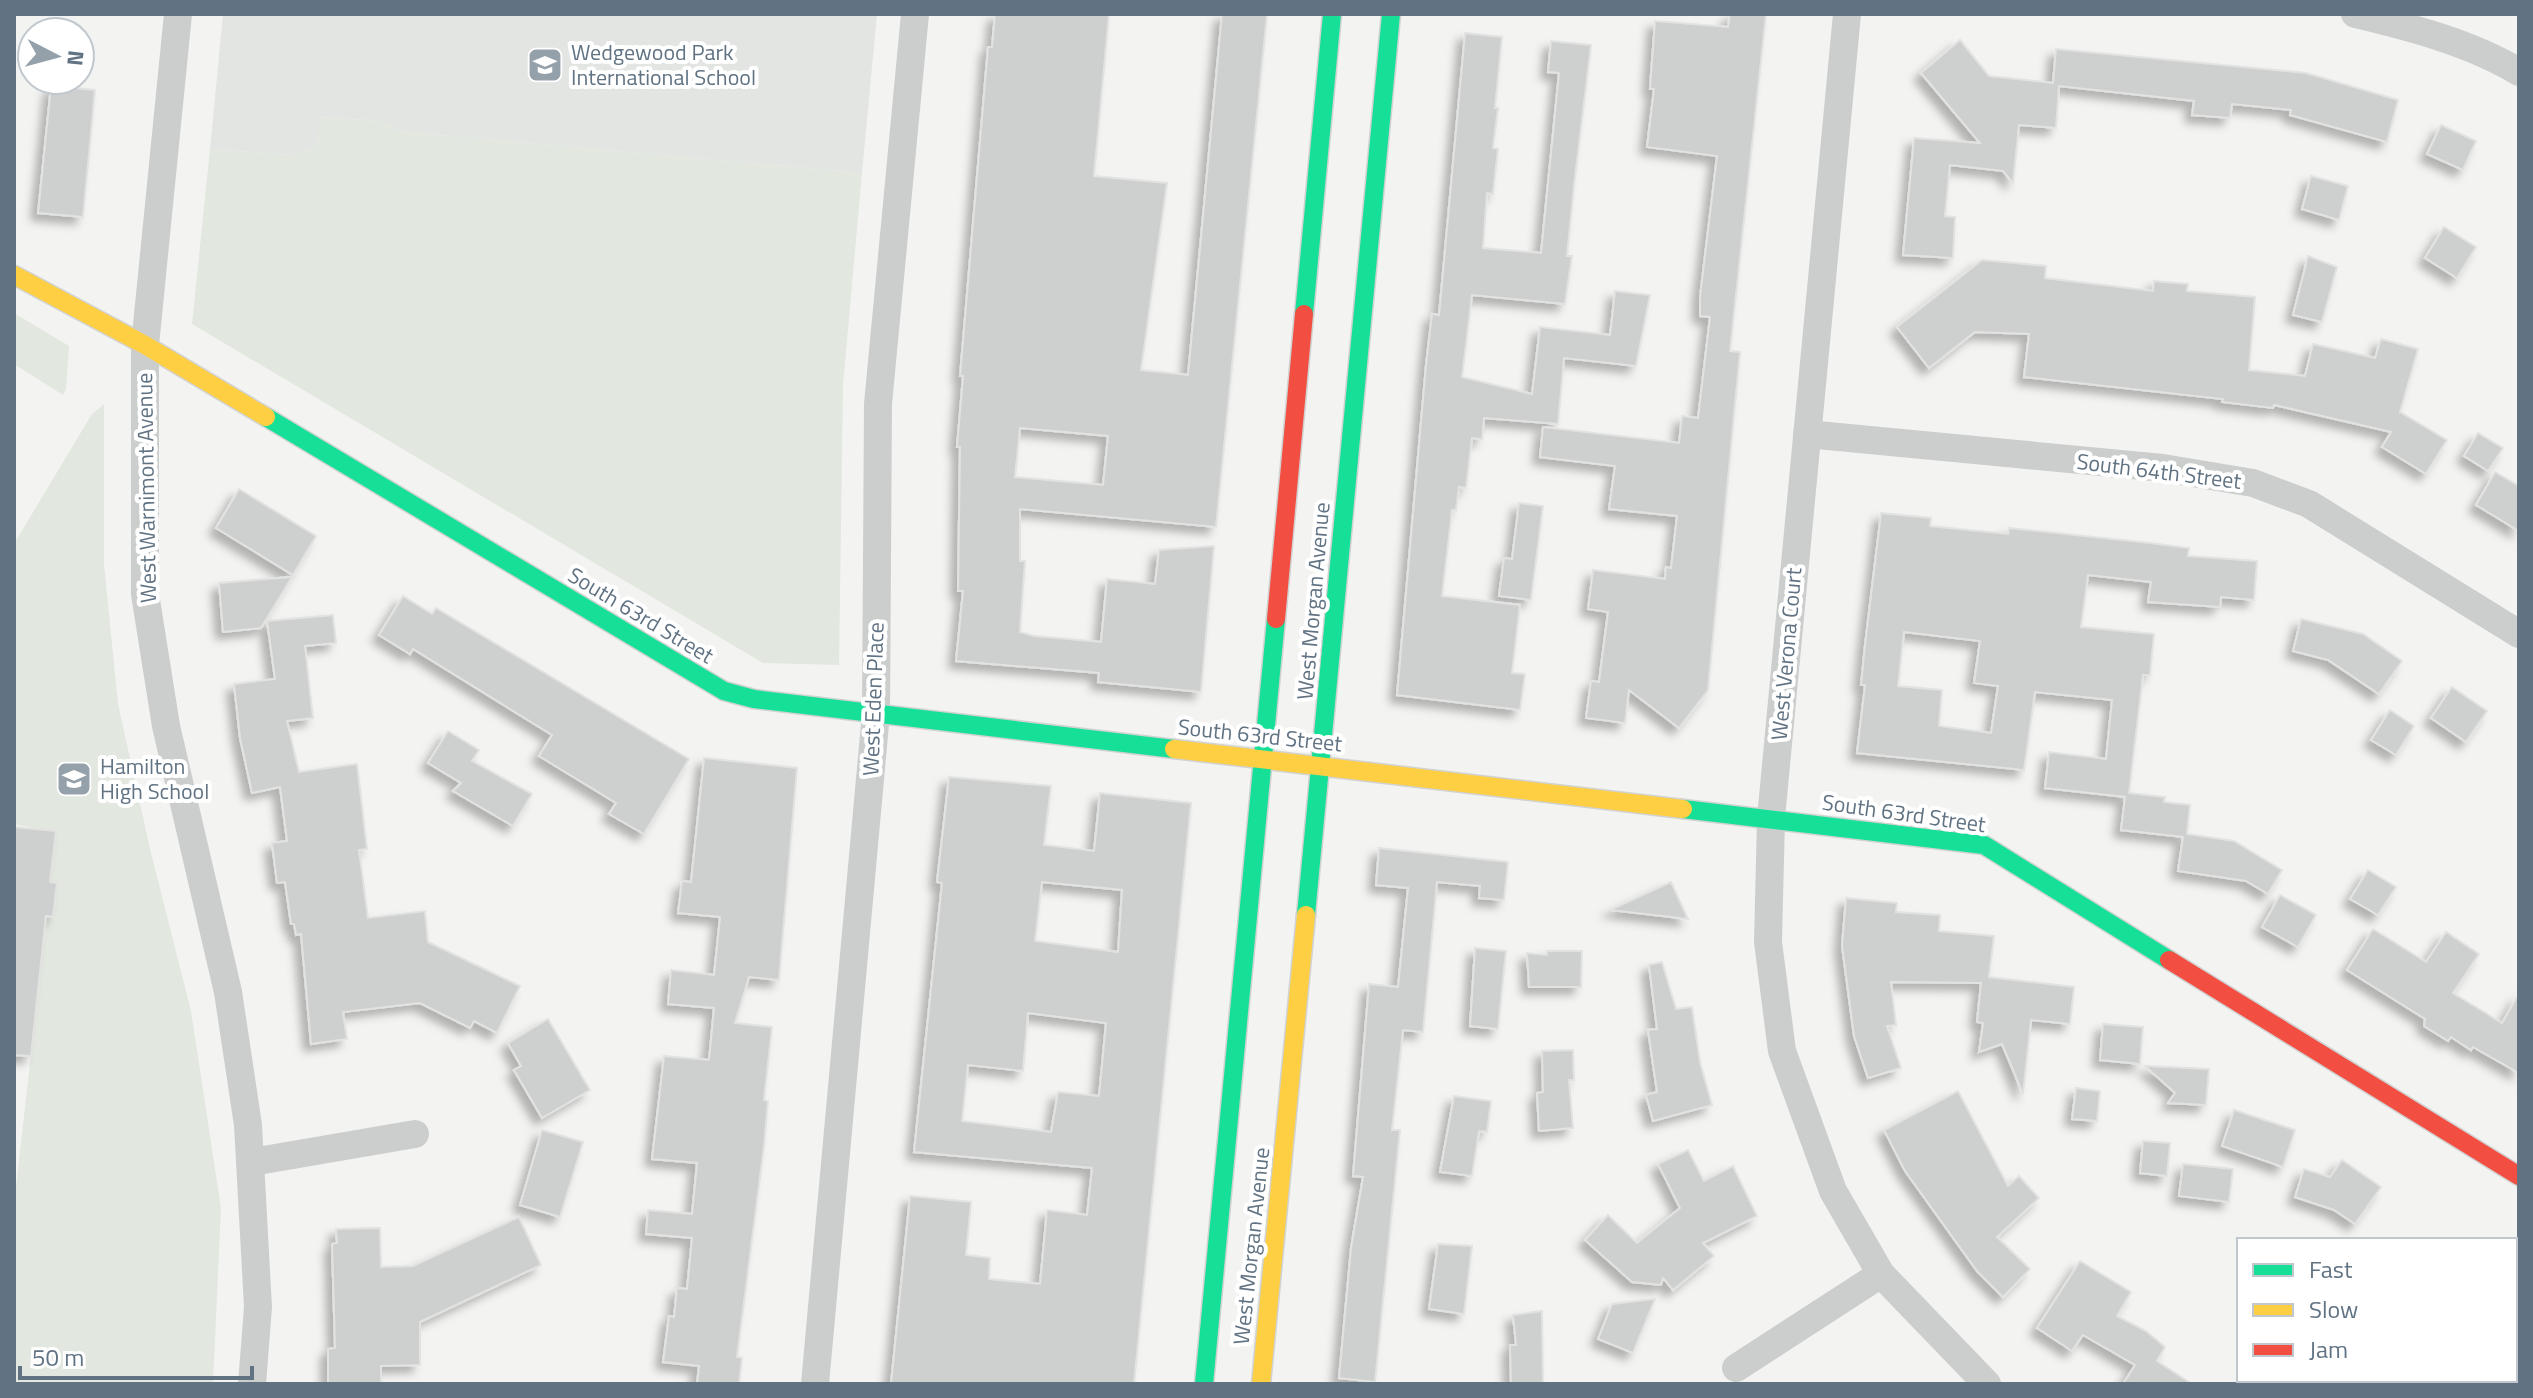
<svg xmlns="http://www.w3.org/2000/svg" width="2533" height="1398" viewBox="0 0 2533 1398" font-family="'Titillium Web',sans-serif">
  <defs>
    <filter id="shadow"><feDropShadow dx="-7" dy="7" stdDeviation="4" flood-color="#0004"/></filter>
  </defs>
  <rect width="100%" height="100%" fill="#f3f4f1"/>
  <polygon fill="#e3e5e3" points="223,14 877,14 862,173 396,131 383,121 320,117 317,146 293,155 210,149"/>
  <g fill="#e2e7df">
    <polygon points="319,117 383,121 396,131 862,173 843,385 839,665 763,663 192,324 210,149 293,155 317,146"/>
    <polygon points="14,313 69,346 66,389 63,395 14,364"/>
    <polygon points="104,404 104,564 118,704 151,853 191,1011 221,1208 213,1384 14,1384 14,1205 56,832 14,824 14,544 92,414"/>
  </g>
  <g fill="#ced0d0" stroke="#e2e2e1" stroke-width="2" fill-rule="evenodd" filter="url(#shadow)">
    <path d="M995 14H1109L1094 176 1167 183 1141 370 1188 375 1222 14H1267L1216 527 1020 509V561H1025L1020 632 1034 636 1101 642 1107 579 1155 584 1159 550 1214 546 1201 692 1098 682 1099 673 956 661 963 591H958L960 447H957L963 376H960L988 47H992ZM1020 428 1108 436 1103 485 1015 477Z"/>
    <polygon points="1730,14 1766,14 1730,351 1740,352 1708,690 1679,728 1629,690 1625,723 1586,718 1591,681 1599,682 1608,612 1588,609 1593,570 1665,579 1666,567 1671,568 1677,516 1609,509 1615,466 1540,457 1543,427 1679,443 1682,416 1698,418 1710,317 1700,316 1700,297 1717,156 1647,147 1654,89 1650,89 1651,74 1655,21 1728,27"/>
    <polygon points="1465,33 1502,37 1495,108 1498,108 1493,148 1498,149 1493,194 1487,193 1483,248 1541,253 1559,73 1548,72 1551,41 1591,45 1574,186 1567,256 1572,256 1565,304 1472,295 1462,377 1532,394 1540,327 1610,335 1615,291 1650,295 1636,366 1564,358 1558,424 1484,418 1482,439 1472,438 1466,488 1459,487 1456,510 1452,510 1442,596 1520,605 1512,673 1525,674 1520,710 1397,695 1426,365 1432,314 1439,315"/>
    <polygon points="1960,40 1989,76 2053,83 2056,49 2306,73 2398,100 2387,142 2290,115 2291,110 2232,104 2230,118 2192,115 2194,101 2059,86 2056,128 2019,125 2013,183 2003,171 1950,165 1945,216 1955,217 1953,258 1903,255 1914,138 1980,143 1921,73"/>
    <polygon points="51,86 95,90 83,217 38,213"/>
    <polygon points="2441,125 2476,141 2463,170 2427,154"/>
    <polygon points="2311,176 2348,186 2339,220 2302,209"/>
    <polygon points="2444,227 2476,247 2457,278 2425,258"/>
    <polygon points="2308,256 2337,267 2322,322 2293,315"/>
    <polygon points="1982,260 2046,266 2045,278 2153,291 2154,281 2188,284 2187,291 2255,297 2249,370 2305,376 2313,344 2375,358 2381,339 2418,349 2400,412 2447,440 2426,474 2382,447 2391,432 2274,405 2273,408 2222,402 2223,399 2024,377 2029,334 1975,332 1929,368 1897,327"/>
    <polygon points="2478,433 2503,448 2488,471 2464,456"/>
    <polygon points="2495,472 2519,486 2519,531 2476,505"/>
    <polygon points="239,489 316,536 293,575 216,528"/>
    <polygon points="1519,503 1543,506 1531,600 1499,596 1504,558 1512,559"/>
    <path d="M1881 513 1931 518 1930 526 2008 534 2009 528 2150 543 2189 548 2188 556 2257 561 2254 600 2221 597 2220 607 2148 602 2151 582 2088 575 2081 627 2154 634 2150 675H2143L2129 793 2165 797 2164 802 2190 805 2187 834 2234 841 2282 870 2268 894 2246 881 2178 871 2183 837 2121 830 2125 797 2045 788 2049 752 2106 759 2112 700 2035 692 2024 770 1857 753 1865 685H1861L1865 645ZM1904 632 1980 641 1974 683 1998 686 1991 733 1939 726 1942 690 1898 686Z"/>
    <polygon points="292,577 261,628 223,632 219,583"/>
    <polygon points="403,596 432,614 436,608 689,759 644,834 609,814 616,803 539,756 552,735 413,649 410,654 379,635"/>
    <polygon points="333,615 336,643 305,646 313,718 287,721 299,772 357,764 367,849 359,850 368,918 425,911 428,942 520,986 497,1033 474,1021 470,1028 420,1003 343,1012 347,1039 311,1044 301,934 296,935 294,924 291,924 285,882 277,883 272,843 287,841 280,787 252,793 240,738 234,684 275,679 267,621"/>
    <polygon points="2301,619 2363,634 2402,661 2379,694 2328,660 2293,651"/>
    <polygon points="2452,687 2487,711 2466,742 2431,718"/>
    <polygon points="2390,710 2414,726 2396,755 2371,740"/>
    <polygon points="448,731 479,750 472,761 532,794 513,826 453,791 461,783 428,763"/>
    <polygon points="704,758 797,768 779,980 749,977 735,1023 772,1027 764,1100 768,1101 764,1146 737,1357 742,1358 739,1384 697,1384 699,1366 663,1362 669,1316 674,1317 677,1288 687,1289 692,1238 646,1234 648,1210 692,1214 697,1163 652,1159 664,1056 709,1060 714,1008 668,1004 671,970 714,975 720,917 678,913 682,881 691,882"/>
    <path d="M949 777 1051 786 1044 845 1094 851 1100 793 1191 803 1134 1384H891L910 1196 971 1202 966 1255 990 1258 989 1279 1040 1284 1047 1210 1087 1215 1092 1168 914 1152 942 883 937 882ZM1042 882 1122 890 1118 952 1035 941ZM1028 1013 1106 1023 1099 1096 1058 1092 1051 1132 962 1121 968 1065 1023 1071Z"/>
    <polygon points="14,827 56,831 50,882 57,883 53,917 46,916 31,1056 14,1055"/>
    <polygon points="1379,848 1508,862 1504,900 1479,898 1480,886 1437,882 1423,1032 1403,1030 1392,1130 1400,1130 1375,1382 1339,1378 1351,1248 1363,1177 1353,1176 1369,984 1398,987 1408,888 1376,885"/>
    <polygon points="2368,870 2396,887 2378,915 2350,899"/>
    <polygon points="1671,882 1688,919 1610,910"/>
    <polygon points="2280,895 2316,915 2298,947 2262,927"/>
    <polygon points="1846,898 1897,903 1896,912 1940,915 1939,931 1994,936 1989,977 2074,987 2070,1024 2031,1020 2023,1094 2002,1044 1979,1052 1983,1023 1977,1022 1981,983 1891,982 1896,1025 1887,1026 1901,1068 1868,1078 1854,1036 1842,946"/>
    <polygon points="2373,929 2426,962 2446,932 2479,954 2453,993 2502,1023 2519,994 2519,1073 2473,1047 2471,1050 2451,1037 2448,1041 2424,1026 2425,1019 2347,970"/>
    <polygon points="1475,948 1506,951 1498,1029 1470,1026"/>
    <polygon points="1547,951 1582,951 1581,987 1529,987 1527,953 1547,955"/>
    <polygon points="1662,962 1676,1009 1692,1007 1700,1062 1712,1105 1653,1121 1646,1095 1657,1092 1648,1030 1657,1029 1649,965"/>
    <polygon points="548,1019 590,1090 542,1118 514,1070 521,1066 508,1043"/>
    <polygon points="2103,1024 2143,1027 2140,1064 2100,1060"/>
    <polygon points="1573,1050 1574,1080 1569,1080 1573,1128 1539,1131 1537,1093 1543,1092 1542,1051"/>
    <polygon points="2145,1066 2209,1069 2206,1105 2168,1103 2175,1093"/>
    <polygon points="2076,1088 2100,1091 2097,1121 2072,1119"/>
    <polygon points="1958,1091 2008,1186 2019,1176 2039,1198 1997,1237 2030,1269 2003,1297 1977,1271 1905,1171 1884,1130"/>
    <polygon points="1454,1096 1491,1101 1487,1132 1479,1131 1472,1176 1440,1172"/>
    <polygon points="2234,1110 2295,1130 2283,1167 2222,1146"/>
    <polygon points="542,1130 583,1142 560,1217 520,1205"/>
    <polygon points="2143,1141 2170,1143 2167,1176 2140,1173"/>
    <polygon points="1688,1150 1704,1181 1733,1166 1757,1216 1703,1243 1714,1256 1673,1290 1663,1278 1661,1285 1632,1282 1585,1240 1608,1215 1637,1243 1680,1208 1658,1164"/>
    <polygon points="2342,1160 2381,1187 2355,1224 2334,1210 2295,1197 2304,1169 2330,1177"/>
    <polygon points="2183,1164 2233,1169 2229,1202 2179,1196"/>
    <polygon points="519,1217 541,1265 420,1322 420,1365 381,1366 381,1384 328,1384 328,1349 335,1348 332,1244 337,1243 336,1229 380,1228 381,1267 413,1266"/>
    <polygon points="1438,1244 1472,1246 1464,1314 1429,1309"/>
    <polygon points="2080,1261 2131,1292 2117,1316 2146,1331 2165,1347 2157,1361 2192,1384 2123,1384 2135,1365 2083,1335 2072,1351 2037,1328"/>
    <polygon points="1655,1299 1633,1353 1598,1339 1612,1304"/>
    <polygon points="1542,1311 1543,1384 1511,1384 1510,1345 1516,1345 1513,1315"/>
  </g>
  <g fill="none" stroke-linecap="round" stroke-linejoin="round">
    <defs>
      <g id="fast">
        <polyline points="1304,314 1332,14"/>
        <polyline points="266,417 724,691 754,699 1174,749"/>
        <polyline points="1683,809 1984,845 2169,960"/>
        <polyline points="1306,915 1391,14"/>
        <polyline points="1204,1384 1276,619"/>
      </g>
      <g id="slow">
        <polyline points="14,275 145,345 266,417"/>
        <polyline points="1174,749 1683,809"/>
        <polyline points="1261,1384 1306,915"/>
      </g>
      <g id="jam">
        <polyline points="1276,619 1304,314"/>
        <polyline points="2169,960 2519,1176"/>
      </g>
    </defs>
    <use href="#fast" stroke="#d1d2d2" stroke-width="21"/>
    <use href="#slow" stroke="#d1d2d2" stroke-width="21"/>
    <use href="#jam" stroke="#d1d2d2" stroke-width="21"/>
    <g stroke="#cccece" stroke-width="28">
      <polyline points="178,14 145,345 145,594 166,726 228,992 248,1125 258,1307 252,1384"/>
      <polyline points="1847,14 1771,818 1768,942 1782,1051 1833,1191 1881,1274 1987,1384"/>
      <path d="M2355 14C2410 27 2471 43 2519 72"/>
      <polyline points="1807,434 2163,468 2253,483 2309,504 2519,634"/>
      <polyline points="252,1162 415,1134"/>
      <polyline points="1736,1368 1881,1274"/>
      <polyline points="815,1384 876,713 878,404 915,14"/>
    </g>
    <use href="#fast" stroke="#16e098" stroke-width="18"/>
    <use href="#slow" stroke="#ffcf43" stroke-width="18"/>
    <use href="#jam" stroke="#f24e42" stroke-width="18"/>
  </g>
  <defs>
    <symbol id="school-square" viewBox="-11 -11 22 22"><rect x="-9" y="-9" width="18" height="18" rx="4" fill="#94a0aa" stroke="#fff"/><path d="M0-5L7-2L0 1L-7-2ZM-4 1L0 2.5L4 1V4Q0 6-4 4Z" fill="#fff"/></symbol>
  </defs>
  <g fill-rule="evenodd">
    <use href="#school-square" x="525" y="45" width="40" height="40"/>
    <use href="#school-square" x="54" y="759" width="40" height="40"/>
  </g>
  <g text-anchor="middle" stroke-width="8" stroke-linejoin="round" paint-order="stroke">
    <g font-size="22" fill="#617383" stroke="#fff" text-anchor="start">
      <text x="571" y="60">Wedgewood Park<tspan x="571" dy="25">International School</tspan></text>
      <text x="100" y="774">Hamilton<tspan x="100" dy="25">High School</tspan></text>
    </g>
    <g font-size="22" fill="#617383" stroke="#fff">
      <text transform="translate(2159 471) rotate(7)" y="8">South 64th Street</text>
      <text transform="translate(146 488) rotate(-91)" y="8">West Warnimont Avenue</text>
      <text transform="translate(1313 601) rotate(-85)" y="8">West Morgan Avenue</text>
      <text transform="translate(641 615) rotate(31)" y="8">South 63rd Street</text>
      <text transform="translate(1786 654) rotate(-85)" y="8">West Verona Court</text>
      <text transform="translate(873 699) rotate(-88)" y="8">West Eden Place</text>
      <text transform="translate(1260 735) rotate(6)" y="8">South 63rd Street</text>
      <text transform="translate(1904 813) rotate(8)" y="8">South 63rd Street</text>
      <text transform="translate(1251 1246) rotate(-84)" y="8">West Morgan Avenue</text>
    </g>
  </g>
  <rect width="2533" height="1398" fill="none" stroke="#617383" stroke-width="32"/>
  <rect x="2237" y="1238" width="280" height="144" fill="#ffffff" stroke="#c0c7cd" stroke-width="2"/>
  <rect x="2253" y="1264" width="40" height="12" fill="#16e098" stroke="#c0c7cd" stroke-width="2"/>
  <text x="2309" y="1278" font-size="24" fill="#617383">Fast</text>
  <rect x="2253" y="1304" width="40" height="12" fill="#ffcf43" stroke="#c0c7cd" stroke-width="2"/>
  <text x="2309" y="1318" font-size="24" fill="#617383">Slow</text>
  <rect x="2253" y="1344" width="40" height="12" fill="#f24e42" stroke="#c0c7cd" stroke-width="2"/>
  <text x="2309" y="1358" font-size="24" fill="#617383">Jam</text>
  <g transform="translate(56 56) rotate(96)"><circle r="38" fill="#ffffff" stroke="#c0c7cd" stroke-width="2"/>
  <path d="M0-6L14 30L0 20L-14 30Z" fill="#94a0aa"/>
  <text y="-12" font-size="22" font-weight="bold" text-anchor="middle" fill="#617383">N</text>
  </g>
  <path d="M20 1366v12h232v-12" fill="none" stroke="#617383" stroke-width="4"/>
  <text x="32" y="1366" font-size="24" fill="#617383" stroke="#ffffff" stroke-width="6" paint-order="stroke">50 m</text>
</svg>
